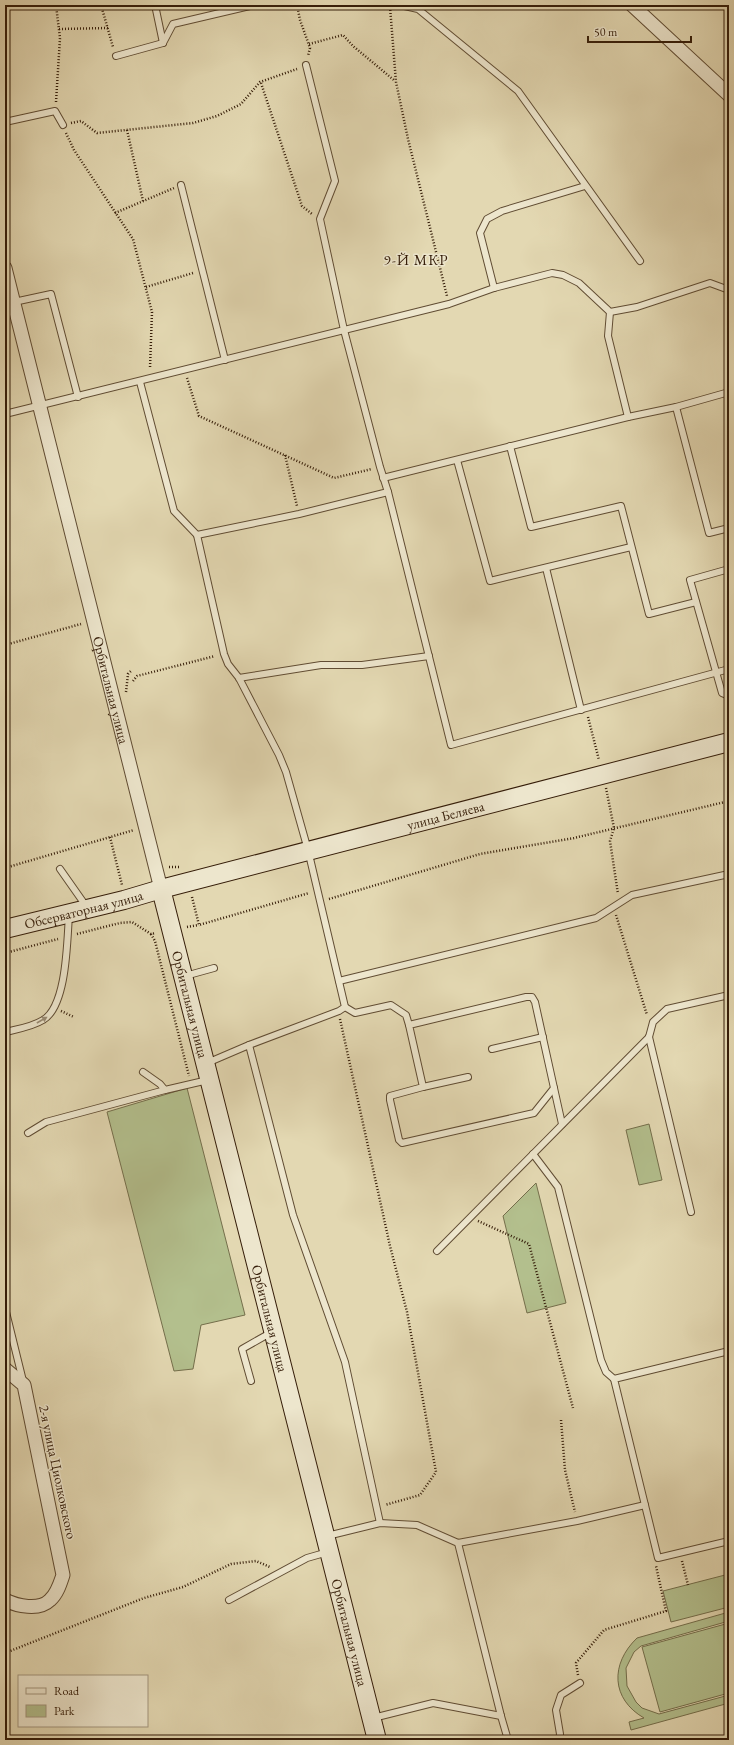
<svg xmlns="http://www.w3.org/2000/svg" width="734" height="1745" viewBox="0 0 734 1745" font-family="'EB Garamond',serif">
  <rect width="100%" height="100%" fill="#e3d8b2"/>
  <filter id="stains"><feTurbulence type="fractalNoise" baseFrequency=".005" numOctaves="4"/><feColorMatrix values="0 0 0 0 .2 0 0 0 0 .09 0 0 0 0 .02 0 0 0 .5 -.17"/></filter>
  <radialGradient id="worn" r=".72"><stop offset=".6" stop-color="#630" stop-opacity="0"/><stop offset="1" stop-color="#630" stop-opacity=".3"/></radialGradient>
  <g fill="#b3bf8d" stroke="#746e4b">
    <polygon points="187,1088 245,1315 201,1325 193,1369 174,1371 107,1112"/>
    <polygon points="649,1124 662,1180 639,1185 626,1130"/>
    <polygon points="536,1183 566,1303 527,1313 503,1216"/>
    <polygon points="729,1574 729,1607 671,1622 663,1591"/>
    <path d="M729 1612V1621L641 1646 634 1652 626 1668 627 1686 636 1702 642 1708 659 1714 729 1695V1703L631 1730 629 1722 644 1718C611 1699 610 1664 637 1638Z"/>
    <polygon points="729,1623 729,1693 660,1712 642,1647"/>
  </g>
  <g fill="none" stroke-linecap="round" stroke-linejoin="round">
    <defs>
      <g id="lane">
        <polyline points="155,5 163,43"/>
        <polyline points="400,5 418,9 518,91 640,261"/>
        <polyline points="116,56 163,43 173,24 254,5"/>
        <polyline points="306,65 335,181 320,219 344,330 380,467 388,492 451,745 729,669"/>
        <polyline points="5,122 55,111 63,125"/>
        <polyline points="181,185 225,360"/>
        <polyline points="494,288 480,233 487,219 502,211 585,186"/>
        <polyline points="14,302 51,294 78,397"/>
        <polyline points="610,312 608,336 628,417"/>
        <polyline points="140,382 174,511 197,535 224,654 228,664 239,678 279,755 286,772 308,850 345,1007 339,1011 249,1045"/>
        <polyline points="676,407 709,533 729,528"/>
        <polyline points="5,414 449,304 494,288 552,273 563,275 579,283 610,312 637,307 710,283 729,290"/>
        <polyline points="510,446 531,527 621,506 649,614 696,602"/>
        <polyline points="457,460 490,581 631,547"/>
        <polyline points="383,478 628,417 676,407 729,392"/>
        <polyline points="197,535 299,514 388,492"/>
        <polyline points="546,568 581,710"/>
        <polyline points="729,569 690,580 722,693 729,696"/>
        <polyline points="239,678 321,665 362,665 429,656"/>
        <polyline points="60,869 86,906"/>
        <polyline points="185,976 214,968"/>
        <polyline points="339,981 596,918 632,895 729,874"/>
        <polygon points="526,997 532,997 535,1002 554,1088 534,1113 402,1143 399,1140 390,1100 390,1096 423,1087 409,1025"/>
        <polyline points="345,1007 355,1013 391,1005 406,1015 409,1025"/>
        <path d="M5 1032C18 1029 32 1027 43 1020 67 1006 67 941 69 915"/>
        <polyline points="649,1037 691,1212"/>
        <polyline points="492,1049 543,1037"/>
        <polyline points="207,1063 249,1045 293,1215 345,1362 380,1523"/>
        <polyline points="143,1072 160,1084 165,1090 208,1080"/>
        <polyline points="423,1087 468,1077"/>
        <polyline points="554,1088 562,1124"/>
        <polyline points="28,1133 46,1122 165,1090"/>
        <polyline points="533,1154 558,1187 601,1360 606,1372 614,1379"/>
        <polyline points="437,1251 649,1037 653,1022 667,1009 729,995"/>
        <polyline points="5,1308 23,1381"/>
        <polyline points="729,1351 614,1379 658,1558 729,1541"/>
        <polyline points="251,1381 242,1349 272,1332"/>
        <polyline points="327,1536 380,1523 417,1525 458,1543 577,1521 645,1505"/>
        <polyline points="458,1543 501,1716 508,1740"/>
        <polyline points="229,1600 307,1558 328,1552"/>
        <polyline points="373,1718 433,1703 501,1716"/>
        <polyline points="559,1740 560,1734 556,1710 561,1695 580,1683"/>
      </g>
      <g id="street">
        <polyline points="632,5 729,95"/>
        <path id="s1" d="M5 268 161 889"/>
        <path d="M5 1369 24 1385 63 1575C60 1584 57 1594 50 1600 39 1611 17 1606 5 1600"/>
      </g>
      <g id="secondary">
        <path id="s2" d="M161 889 377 1740"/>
        <path id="s3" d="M5 929 124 900 161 889 729 742"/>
      </g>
    </defs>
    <use href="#lane" stroke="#604c33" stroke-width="8"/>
    <use href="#street" stroke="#604c33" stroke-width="15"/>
    <use href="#secondary" stroke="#351d09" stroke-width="20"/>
    <g stroke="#351d09" stroke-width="2.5" stroke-dasharray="1 2" stroke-linecap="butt">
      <polyline points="101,5 113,47"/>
      <polyline points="297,5 300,20 310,48 308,56"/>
      <polyline points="390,7 396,82 408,139 447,296"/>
      <polyline points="59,29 108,28"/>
      <polyline points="309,44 343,35 353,46 395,81"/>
      <polyline points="261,83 302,206 312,214"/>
      <polyline points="56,102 60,38 56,5"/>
      <polyline points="71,123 81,121 97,133 193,123 217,116 241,104 260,82 297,69"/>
      <polyline points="127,130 143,201"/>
      <polyline points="66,133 74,150 133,239 152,312 150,368"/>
      <polyline points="115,213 174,188"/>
      <polyline points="146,287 193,273"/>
      <polyline points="187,378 199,416 334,478 372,469"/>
      <polyline points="285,455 297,506"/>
      <polyline points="5,645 81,624"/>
      <polyline points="133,681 137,676 215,656"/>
      <polyline points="126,692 128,674 132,670"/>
      <polyline points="588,717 599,760"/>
      <polyline points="606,788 614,828 610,841 618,894"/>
      <polyline points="110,837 122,885"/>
      <polyline points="169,867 180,867"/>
      <polyline points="5,868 134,830"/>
      <polyline points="192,897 199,925 309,893"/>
      <polyline points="329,899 480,854 574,838 729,801"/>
      <polyline points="616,915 647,1015"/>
      <polyline points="187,927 199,925"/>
      <polyline points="77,934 120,923 132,922 151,934 156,933"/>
      <polyline points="151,934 155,941 189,1076"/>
      <polyline points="5,951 9,952 58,939"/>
      <polyline points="61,1011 74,1017"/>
      <polyline points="340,1019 390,1246 407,1312 436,1472 420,1495 385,1505"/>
      <polyline points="478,1221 529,1244 573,1408"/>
      <polyline points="561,1420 565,1470 575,1512"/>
      <polyline points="682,1561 688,1585"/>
      <polyline points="5,1653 144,1598 183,1587 231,1564 256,1561 270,1567"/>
      <polyline points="578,1675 576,1663 604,1630 666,1611 656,1566"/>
    </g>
    <use href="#lane" stroke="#ede6cd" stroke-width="6"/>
    <use href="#street" stroke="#ede6cd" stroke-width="13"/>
    <use href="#secondary" stroke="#ede6cd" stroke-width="18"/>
  </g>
  <defs><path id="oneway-solid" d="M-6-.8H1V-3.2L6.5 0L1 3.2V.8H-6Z"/></defs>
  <use fill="#9a8c75" href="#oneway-solid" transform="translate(42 1020) rotate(-30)"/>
  <g text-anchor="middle" stroke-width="3" stroke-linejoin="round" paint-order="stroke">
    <g font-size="14" fill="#351d09" stroke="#ede6cd">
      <text dy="5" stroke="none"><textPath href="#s1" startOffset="435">Орбитальная улица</textPath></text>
      <text dy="5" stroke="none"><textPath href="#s3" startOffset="455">улица Беляева</textPath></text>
      <text dy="5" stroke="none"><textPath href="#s3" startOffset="81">Обсерваторная улица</textPath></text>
      <text dy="5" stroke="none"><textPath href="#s2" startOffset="119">Орбитальная улица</textPath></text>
      <text dy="5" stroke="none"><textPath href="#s2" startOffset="443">Орбитальная улица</textPath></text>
      <text transform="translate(58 1472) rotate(78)" y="5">2-я улица Циолковского</text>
      <text dy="5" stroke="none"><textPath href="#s2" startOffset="767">Орбитальная улица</textPath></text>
    </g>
    <g font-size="15" letter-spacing="1" fill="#351d09" stroke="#ede6cd">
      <text x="416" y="265">9-Й МКР</text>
    </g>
  </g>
  <rect width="734" height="1745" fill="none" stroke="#e3d8b2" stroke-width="20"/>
  <rect x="6" y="6" width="722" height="1733" fill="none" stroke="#351d09" stroke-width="2"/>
  <rect x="10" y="10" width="714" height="1725" fill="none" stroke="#351d09"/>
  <rect x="18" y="1675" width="130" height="52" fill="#ede6cd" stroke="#a3967f"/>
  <rect x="26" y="1688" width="20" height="6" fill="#ede6cd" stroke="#a3967f"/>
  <text x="54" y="1695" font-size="12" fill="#351d09">Road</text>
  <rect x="26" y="1705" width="20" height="12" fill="#b3bf8d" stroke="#a3967f"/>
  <text x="54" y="1715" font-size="12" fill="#351d09">Park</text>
  <path d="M588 36v6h103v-6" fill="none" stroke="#351d09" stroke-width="2"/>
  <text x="594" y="36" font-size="12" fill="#351d09" stroke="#ede6cd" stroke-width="3" paint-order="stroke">50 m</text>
  <rect width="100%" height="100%" filter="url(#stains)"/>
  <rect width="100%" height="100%" fill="url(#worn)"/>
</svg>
